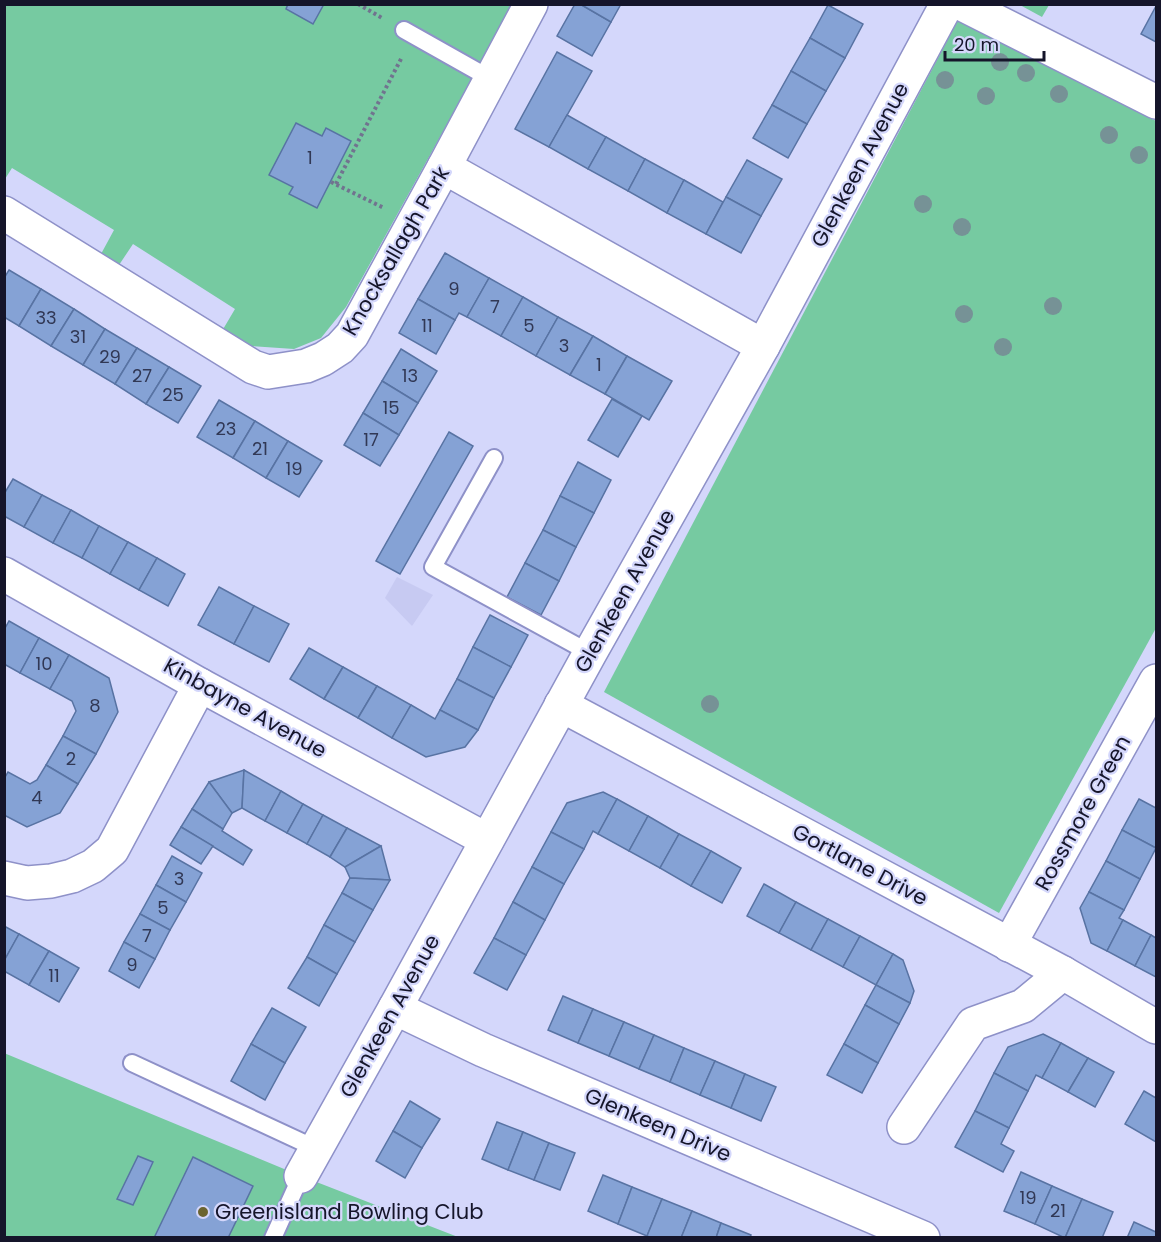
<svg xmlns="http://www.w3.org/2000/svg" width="1161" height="1242" viewBox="0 0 1161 1242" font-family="Poppins,sans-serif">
  <rect width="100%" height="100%" fill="#d4d7fb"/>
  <polygon fill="#c7caf2" points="397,577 433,595 412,626 385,598"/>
  <g fill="#76caa1">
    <polygon points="5,5 513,5 346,307 321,338 294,349 251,346 222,331 235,309 133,244 119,265 101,254 114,230 12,168 5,179"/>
    <polygon points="1020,5 1049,5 1042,17"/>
    <polygon points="958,20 1156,121 1156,628 999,913 604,692"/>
    <polygon points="4,1053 301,1176 458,1237 5,1237"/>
  </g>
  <g fill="#85a2d5" stroke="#5873a3" stroke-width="1.5">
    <polygon points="288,4 324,4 313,24 286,9"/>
    <polygon points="575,4 580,4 611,22 592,56 557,36"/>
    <polygon points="580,4 621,4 611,22"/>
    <polygon points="828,5 863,24 845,58 810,38"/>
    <polygon points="1156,6 1156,42 1141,34"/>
    <polygon points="810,38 845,58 826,91 791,71"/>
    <polygon points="557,52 592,71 549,147 515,129"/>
    <polygon points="791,71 826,91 807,124 772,105"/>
    <polygon points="772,105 807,124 788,158 753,138"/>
    <polygon points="567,115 606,137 588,169 549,147"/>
    <polygon points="296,123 322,136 326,128 351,141 317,208 289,194 293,187 269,175"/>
    <polygon points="606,137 645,159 628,191 588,169"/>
    <polygon points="645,159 684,180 667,213 628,191"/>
    <polygon points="747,160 782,179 761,216 726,197"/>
    <polygon points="684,180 723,202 706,234 667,213"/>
    <polygon points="726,197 761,216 741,253 706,234"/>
    <polygon points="445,253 489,278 467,317 459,313 455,320 418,299"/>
    <polygon points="9,270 41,289 19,326 4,317 4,278"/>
    <polygon points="489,278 523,297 501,336 467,317"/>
    <polygon points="41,289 74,309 51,346 19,326"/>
    <polygon points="523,297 558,317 536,356 501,336"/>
    <polygon points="418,299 455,320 436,354 399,333"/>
    <polygon points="74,309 105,329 83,365 51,346"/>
    <polygon points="558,317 593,336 570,375 536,356"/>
    <polygon points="105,329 137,348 115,384 83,365"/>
    <polygon points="593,336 627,356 605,394 570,375"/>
    <polygon points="137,348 169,367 146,404 115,384"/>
    <polygon points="401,349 437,371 418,403 382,381"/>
    <polygon points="627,356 672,381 649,420 605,394"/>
    <polygon points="169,367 201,386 178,423 146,404"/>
    <polygon points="382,381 418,403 399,435 363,413"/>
    <polygon points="612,399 642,416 618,457 588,440"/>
    <polygon points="219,400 255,421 233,458 197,437"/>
    <polygon points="363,413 399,435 380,466 344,445"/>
    <polygon points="255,421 288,441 266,478 233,458"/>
    <polygon points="449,432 473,446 400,574 376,561"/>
    <polygon points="288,441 322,461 299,497 266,478"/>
    <polygon points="578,462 611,480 594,513 560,496"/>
    <polygon points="13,479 42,495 24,527 4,516 4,494"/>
    <polygon points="42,495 71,510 53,543 24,527"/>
    <polygon points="560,496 594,513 576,547 543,530"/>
    <polygon points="71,510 99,526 82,558 53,543"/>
    <polygon points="99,526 128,542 110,574 82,558"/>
    <polygon points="543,530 576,547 559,581 525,563"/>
    <polygon points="128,542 157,558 139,590 110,574"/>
    <polygon points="157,558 185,574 168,606 139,590"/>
    <polygon points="525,563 559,581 541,615 507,597"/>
    <polygon points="219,587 254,606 234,644 198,625"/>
    <polygon points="254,606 289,624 269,662 234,644"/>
    <polygon points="490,615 528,635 511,667 473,647"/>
    <polygon points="9,621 39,638 20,673 4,664 4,630"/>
    <polygon points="39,638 69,655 50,689 20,673"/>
    <polygon points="473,647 511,667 494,698 457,679"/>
    <polygon points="309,648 343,667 324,699 290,679"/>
    <polygon points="69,655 109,678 118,712 96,754 63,736 76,711 72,701 50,689"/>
    <polygon points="343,667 377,686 358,718 324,699"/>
    <polygon points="457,679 494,698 478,730 440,710"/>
    <polygon points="377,686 411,705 392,738 358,718"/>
    <polygon points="411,705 435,719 440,710 478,730 465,747 426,757 392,738"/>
    <polygon points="63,736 96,754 78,784 46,765"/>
    <polygon points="46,765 78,784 60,813 27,827 4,815 4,779 8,772 30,784 37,780"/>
    <polygon points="244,770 242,808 232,813 209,782"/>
    <polygon points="244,770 281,791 265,821 242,808"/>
    <polygon points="209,782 232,813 223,829 192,809"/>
    <polygon points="281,791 303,804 287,833 265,821"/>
    <polygon points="603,792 617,799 598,834 593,831 584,849 551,832 567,803"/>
    <polygon points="617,799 648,816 629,851 598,834"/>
    <polygon points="1139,799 1156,808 1156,848 1122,830"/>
    <polygon points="303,804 323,815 307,844 287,833"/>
    <polygon points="192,809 223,829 222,831 252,850 243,865 181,827"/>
    <polygon points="323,815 347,828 330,857 307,844"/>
    <polygon points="648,816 679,834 660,868 629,851"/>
    <polygon points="181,827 213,846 201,864 170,845"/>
    <polygon points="347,828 381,846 345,867 330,857"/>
    <polygon points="1122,830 1156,848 1140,879 1106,861"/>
    <polygon points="551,832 584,849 564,884 532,867"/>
    <polygon points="679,834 711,851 691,886 660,868"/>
    <polygon points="381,846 390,880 350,878 345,867"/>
    <polygon points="711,851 741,868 722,903 691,886"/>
    <polygon points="172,856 202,873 186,902 156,885"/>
    <polygon points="1106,861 1140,879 1124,910 1089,892"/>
    <polygon points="532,867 564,884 545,920 513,902"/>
    <polygon points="350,878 390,880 373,910 342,893"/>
    <polygon points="764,884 796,902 779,933 747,916"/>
    <polygon points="156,885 186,902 170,930 140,914"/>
    <polygon points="1089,892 1124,910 1119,918 1123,920 1107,951 1091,943 1080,908"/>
    <polygon points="342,893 373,910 355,942 324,925"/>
    <polygon points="513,902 545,920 526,955 494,938"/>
    <polygon points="796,902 828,919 811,950 779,933"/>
    <polygon points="140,914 170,930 155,959 124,942"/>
    <polygon points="828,919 860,936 843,967 811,950"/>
    <polygon points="1123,920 1151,935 1135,966 1107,951"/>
    <polygon points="324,925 355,942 337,974 307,957"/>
    <polygon points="4,926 19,934 4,961"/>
    <polygon points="19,934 49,951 29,985 4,971 4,961"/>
    <polygon points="1151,935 1156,938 1156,977 1135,966"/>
    <polygon points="860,936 893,954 876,985 843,967"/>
    <polygon points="494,938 526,955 507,990 474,973"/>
    <polygon points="124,942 155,959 139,988 109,971"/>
    <polygon points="49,951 79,968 59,1002 29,985"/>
    <polygon points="893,954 903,960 914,991 910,1003 876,985"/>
    <polygon points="307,957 337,974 319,1006 288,988"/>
    <polygon points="876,985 910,1003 899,1024 865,1005"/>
    <polygon points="563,996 593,1009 578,1043 548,1030"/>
    <polygon points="865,1005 899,1024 878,1063 844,1044"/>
    <polygon points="272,1008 306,1027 285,1063 251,1044"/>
    <polygon points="593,1009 624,1022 609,1056 578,1043"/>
    <polygon points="624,1022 654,1035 639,1069 609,1056"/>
    <polygon points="1043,1034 1061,1043 1042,1078 1036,1075 1028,1091 994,1073 1008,1047"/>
    <polygon points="654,1035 684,1048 670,1082 639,1069"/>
    <polygon points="1061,1043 1088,1058 1068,1092 1042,1078"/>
    <polygon points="251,1044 285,1063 265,1100 231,1081"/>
    <polygon points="844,1044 878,1063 862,1093 827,1075"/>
    <polygon points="684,1048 715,1061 700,1095 670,1082"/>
    <polygon points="1088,1058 1114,1072 1095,1107 1068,1092"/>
    <polygon points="715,1061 745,1074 731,1108 700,1095"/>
    <polygon points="994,1073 1028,1091 1009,1128 975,1111"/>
    <polygon points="745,1074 776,1087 761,1121 731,1108"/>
    <polygon points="1144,1091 1156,1098 1156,1142 1125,1124"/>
    <polygon points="410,1101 440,1119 422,1148 393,1131"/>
    <polygon points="975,1111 1009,1128 1001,1144 1014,1151 1003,1172 955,1147"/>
    <polygon points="497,1122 523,1132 508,1170 482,1159"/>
    <polygon points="393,1131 422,1148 405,1178 376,1161"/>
    <polygon points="523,1132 549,1143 534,1180 508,1170"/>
    <polygon points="549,1143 575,1153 560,1190 534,1180"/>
    <polygon points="138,1156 153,1162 133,1205 117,1199"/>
    <polygon points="193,1157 253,1186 228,1238 154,1238"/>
    <polygon points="1021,1172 1052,1186 1035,1224 1004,1211"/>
    <polygon points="603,1175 632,1187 618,1224 588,1211"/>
    <polygon points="1052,1186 1082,1199 1065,1238 1035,1224"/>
    <polygon points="632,1187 662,1199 647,1236 618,1224"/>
    <polygon points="662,1199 692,1211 681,1238 652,1238 647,1236"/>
    <polygon points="1082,1199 1113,1212 1102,1238 1065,1238"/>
    <polygon points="692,1211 721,1223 716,1238 681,1238"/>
    <polygon points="1134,1222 1156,1232 1156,1238 1127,1238"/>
    <polygon points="721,1223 751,1235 750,1238 716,1238"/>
  </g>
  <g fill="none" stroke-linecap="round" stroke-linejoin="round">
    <defs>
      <g id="service">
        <polyline points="404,30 491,79"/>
        <polyline points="494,458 433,567 590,653"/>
        <polyline points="132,1063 317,1149"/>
        <polyline points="273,1238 301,1176"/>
      </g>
      <g id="minor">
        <polyline points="962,4 1156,102"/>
        <polyline points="444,167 763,346"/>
        <polyline points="4,213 253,367 268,372 306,366 323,359 340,348 352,335 444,167 531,4"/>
        <polyline points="4,574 200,685 487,840"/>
        <polyline points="561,705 1063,973 1156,1027"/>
        <polyline points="4,878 27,883 51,881 72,876 93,866 112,850 200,685"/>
        <polyline points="1009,945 1156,681"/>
        <polyline points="395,1008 483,1050 923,1238"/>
        <polyline points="904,1127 973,1024 1023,1006 1063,973"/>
        <polyline points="301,1176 395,1008 590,653 763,346 947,4"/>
      </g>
    </defs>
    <use href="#service" stroke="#8e91c8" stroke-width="20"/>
    <use href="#minor" stroke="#8e91c8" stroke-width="36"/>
    <g stroke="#71738f" stroke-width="4" stroke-dasharray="3 3" stroke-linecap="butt">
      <polyline points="358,4 382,18"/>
      <polyline points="331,182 384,208"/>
      <polyline points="336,184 402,57"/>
    </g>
    <use href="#service" stroke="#fff" stroke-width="16"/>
    <use href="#minor" stroke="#fff" stroke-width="33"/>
  </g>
  <g fill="#769296">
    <circle cx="1000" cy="62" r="9"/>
    <circle cx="1026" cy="73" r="9"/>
    <circle cx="945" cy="80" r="9"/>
    <circle cx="1059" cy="94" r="9"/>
    <circle cx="986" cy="96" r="9"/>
    <circle cx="1109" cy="135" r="9"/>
    <circle cx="1139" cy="155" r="9"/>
    <circle cx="923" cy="204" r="9"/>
    <circle cx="962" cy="227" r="9"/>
    <circle cx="1053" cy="306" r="9"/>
    <circle cx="964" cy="314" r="9"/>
    <circle cx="1003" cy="347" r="9"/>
    <circle cx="710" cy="704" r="9"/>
  </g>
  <circle fill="#6b6430" stroke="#d4d7fb" stroke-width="2" cx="203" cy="1212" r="6"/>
  <g text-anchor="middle" stroke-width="4.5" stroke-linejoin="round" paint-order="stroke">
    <g font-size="18" fill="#313855">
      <text x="310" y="164">1</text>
      <text x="454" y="295">9</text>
      <text x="495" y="313">7</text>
      <text x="46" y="324">33</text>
      <text x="427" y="332">11</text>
      <text x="529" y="332">5</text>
      <text x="78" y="343">31</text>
      <text x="564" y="352">3</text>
      <text x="110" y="363">29</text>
      <text x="599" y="371">1</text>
      <text x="142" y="382">27</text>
      <text x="410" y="382">13</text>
      <text x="173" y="401">25</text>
      <text x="391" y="414">15</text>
      <text x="226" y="435">23</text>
      <text x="371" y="446">17</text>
      <text x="260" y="455">21</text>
      <text x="294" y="475">19</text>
      <text x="44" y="670">10</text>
      <text x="95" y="712">8</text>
      <text x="71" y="765">2</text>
      <text x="37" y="804">4</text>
      <text x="179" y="885">3</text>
      <text x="163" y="914">5</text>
      <text x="147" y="942">7</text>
      <text x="132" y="971">9</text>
      <text x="54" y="982">11</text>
      <text x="1028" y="1204">19</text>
      <text x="1058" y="1217">21</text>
    </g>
    <g font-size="21" fill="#15152a" stroke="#d4d7fb">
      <text transform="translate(860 165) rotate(-62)" y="7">Glenkeen Avenue</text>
      <text transform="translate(396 251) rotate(-60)" y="7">Knocksallagh Park</text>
      <text transform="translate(625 591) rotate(-61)" y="7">Glenkeen Avenue</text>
      <text transform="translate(245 708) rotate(29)" y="7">Kinbayne Avenue</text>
      <text transform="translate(1083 813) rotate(-61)" y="7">Rossmore Green</text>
      <text transform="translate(860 865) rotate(28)" y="7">Gortlane Drive</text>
      <text transform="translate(390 1016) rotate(-61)" y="7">Glenkeen Avenue</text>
      <text transform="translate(658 1125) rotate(23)" y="7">Glenkeen Drive</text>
    </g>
    <g font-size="21" fill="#15152a" stroke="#d4d7fb" text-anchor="start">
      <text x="215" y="1219">Greenisland Bowling Club</text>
    </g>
  </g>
  <rect width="1161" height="1242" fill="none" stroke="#15152a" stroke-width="12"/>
  <path d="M945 51v9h99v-9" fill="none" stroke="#15152a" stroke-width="3"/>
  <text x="954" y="51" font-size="18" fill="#15152a" stroke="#d4d7fb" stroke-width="4.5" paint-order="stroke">20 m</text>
</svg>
